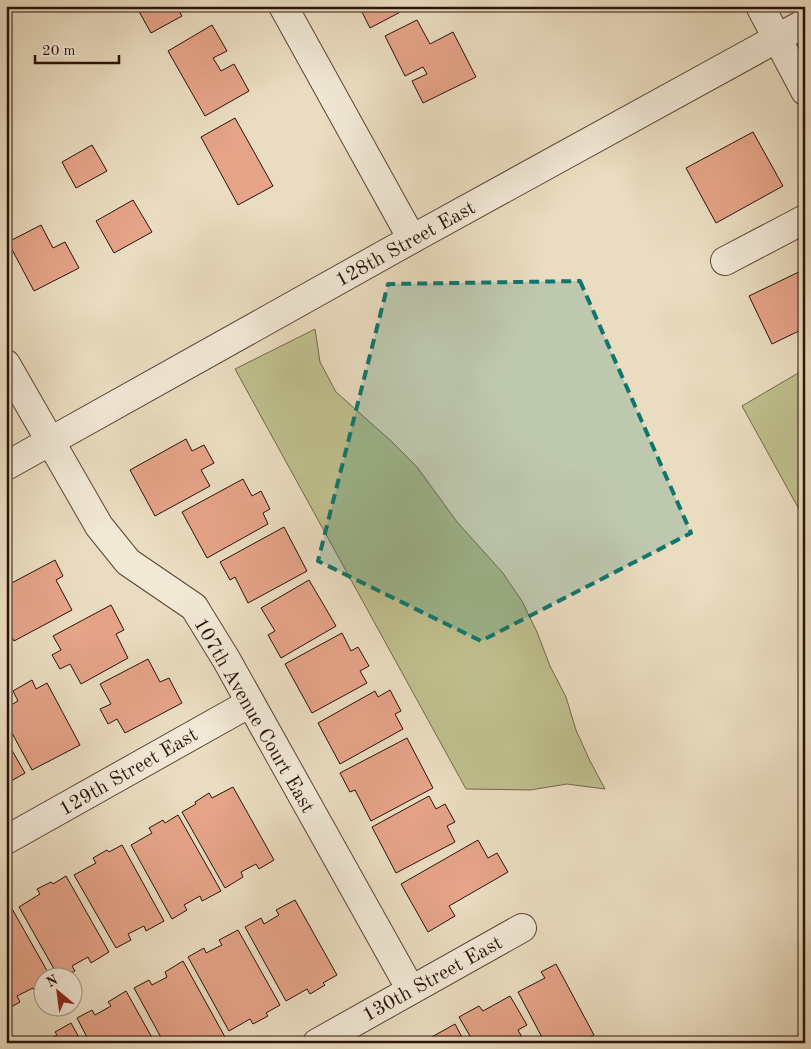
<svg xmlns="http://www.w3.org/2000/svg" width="811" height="1049" viewBox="0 0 811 1049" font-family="'Old Standard TT',serif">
  <rect width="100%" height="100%" fill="#eadcc0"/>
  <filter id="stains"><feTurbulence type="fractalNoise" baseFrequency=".004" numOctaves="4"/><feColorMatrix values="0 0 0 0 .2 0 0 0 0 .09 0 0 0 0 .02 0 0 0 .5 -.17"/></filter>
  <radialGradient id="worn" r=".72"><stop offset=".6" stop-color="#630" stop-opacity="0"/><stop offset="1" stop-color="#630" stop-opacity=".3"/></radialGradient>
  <g fill="#bfbe8d" stroke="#74684a">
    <polygon points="315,329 320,362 336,392 391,441 417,467 457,522 502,572 522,601 537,632 550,666 566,697 576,730 590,761 605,789 567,784 530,790 466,789 235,369"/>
    <polygon points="805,369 805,520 742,406"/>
  </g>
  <g fill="#e5a388" stroke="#2a1208">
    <polygon points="136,6 176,6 182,16 151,33"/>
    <polygon points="359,6 407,6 408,8 370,28"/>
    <polygon points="417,20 430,44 453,32 476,77 423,103 412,81 427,74 423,67 405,76 385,36"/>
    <polygon points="212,25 227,51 213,58 221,71 234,64 249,91 205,116 168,51"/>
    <polygon points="235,118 273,186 238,205 201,137"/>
    <polygon points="753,132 783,186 716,223 686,168"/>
    <polygon points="92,145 107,171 76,188 62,162"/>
    <polygon points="133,200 152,232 114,253 96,221"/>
    <polygon points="41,225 53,248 65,242 79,268 34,291 8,242"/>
    <polygon points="805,269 805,328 772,344 749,296"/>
    <polygon points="186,439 192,451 204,445 214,463 201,470 210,486 155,516 130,470"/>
    <polygon points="243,479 252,496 261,491 270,509 263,513 268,524 207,558 182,512"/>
    <polygon points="284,527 307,571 248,603 235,577 230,580 220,562"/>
    <polygon points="55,560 63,576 56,580 72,610 14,641 9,632 6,634 6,586"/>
    <polygon points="309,580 336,626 281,658 268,635 275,631 261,608"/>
    <polygon points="111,605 124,630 116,634 128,658 81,684 70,664 60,669 52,655 61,650 53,636"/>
    <polygon points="342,633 351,651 358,647 369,666 360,671 367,683 312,713 285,664"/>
    <polygon points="148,659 160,682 169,678 182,703 125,733 117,719 108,724 100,709 111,704 100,684"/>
    <polygon points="32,680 36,689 47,683 80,745 32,770 6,722 6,708 18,701 13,691"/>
    <polygon points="390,690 401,711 395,714 403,729 340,764 318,723 375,691 378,697"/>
    <polygon points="407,738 433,788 371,821 355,790 350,792 340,773"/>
    <polygon points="6,740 25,773 6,784"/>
    <polygon points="233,787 274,860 259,869 256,864 241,872 243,877 225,888 182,812 196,804 195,802 209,793 212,798"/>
    <polygon points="429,796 436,809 445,804 455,822 447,826 455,842 396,873 372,827"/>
    <polygon points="178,815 221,891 202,901 200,896 184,905 187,910 172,919 131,845 152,833 149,828 163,820 165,823"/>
    <polygon points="478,840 488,858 497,853 508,872 449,906 455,916 428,932 401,884"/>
    <polygon points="122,845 164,921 146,931 144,926 128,934 131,940 116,948 74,875 96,863 93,858 107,850 109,852"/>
    <polygon points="66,876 109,952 91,963 88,957 72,966 75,971 66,976 58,976 19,907 40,894 37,889 51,882 53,884"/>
    <polygon points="295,900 337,975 323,983 325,985 310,994 307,989 286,1001 245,927 261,918 264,924 279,915 276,910"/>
    <polygon points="11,907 50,976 42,976 42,989 36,993 33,988 17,996 20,1002 6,1010 6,910"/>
    <polygon points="238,930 280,1005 266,1013 268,1016 253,1024 250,1019 229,1031 188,957 204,948 206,953 222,945 219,940"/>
    <polygon points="183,961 225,1037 215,1043 164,1043 134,988 149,980 152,985 167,977 165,972"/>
    <polygon points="556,964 594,1035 580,1043 566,1043 564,1040 559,1043 545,1043 518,992 545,978 541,972"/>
    <polygon points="126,991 155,1043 90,1043 77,1018 92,1010 95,1015 111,1006 108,1002"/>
    <polygon points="510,996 527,1025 518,1030 525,1043 474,1043 459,1017 479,1006 483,1011"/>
    <polygon points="71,1023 82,1043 43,1043 57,1035 55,1032"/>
    <polygon points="455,1024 465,1043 421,1043"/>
  </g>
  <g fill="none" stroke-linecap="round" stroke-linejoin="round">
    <defs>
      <g id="minor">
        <polyline points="283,6 412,239"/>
        <polyline points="760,6 805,91"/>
        <polyline points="725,261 805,219"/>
        <polyline points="6,364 99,526 128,562 194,607 226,659 411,990"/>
        <polyline points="6,466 412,239 805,23"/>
        <polyline points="6,840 250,703"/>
        <polyline points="317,1043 522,928"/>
      </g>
    </defs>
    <use href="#minor" stroke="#5a4436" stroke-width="30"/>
    <use href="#minor" stroke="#f1e8d6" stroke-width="28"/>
  </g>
  <path fill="#0f766e" fill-opacity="0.2" stroke="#0f766e" stroke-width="4" stroke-dasharray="10 6" stroke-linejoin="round" d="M580 281 691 533 481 641 318 561 388 284Z"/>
  <g text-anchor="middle" stroke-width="4.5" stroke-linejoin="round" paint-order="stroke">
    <g font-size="20" fill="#2a1208" stroke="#f1e8d6">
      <text transform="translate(405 243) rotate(-29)" y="7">128th Street East</text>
      <text transform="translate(255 715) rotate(60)" y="7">107th Avenue Court East</text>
      <text transform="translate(128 771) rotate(-30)" y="7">129th Street East</text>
      <text transform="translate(432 978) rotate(-29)" y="7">130th Street East</text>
    </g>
  </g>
  <rect width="811" height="1049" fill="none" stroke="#eadcc0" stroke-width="25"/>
  <rect x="8" y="8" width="796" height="1034" fill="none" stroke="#2a1208" stroke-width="2.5"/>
  <rect x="12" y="12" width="786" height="1024" fill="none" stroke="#2a1208"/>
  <g transform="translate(58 992) rotate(331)"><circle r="24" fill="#f1e8d6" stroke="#a19284"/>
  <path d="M0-4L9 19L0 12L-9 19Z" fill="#8f2418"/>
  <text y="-8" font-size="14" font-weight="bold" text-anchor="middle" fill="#2a1208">N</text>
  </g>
  <path d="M35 55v8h84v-8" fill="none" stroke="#2a1208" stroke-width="2.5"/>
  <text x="42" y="55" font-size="15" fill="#2a1208" stroke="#f1e8d6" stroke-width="4" paint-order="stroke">20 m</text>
  <rect width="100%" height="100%" filter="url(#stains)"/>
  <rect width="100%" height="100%" fill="url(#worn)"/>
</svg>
